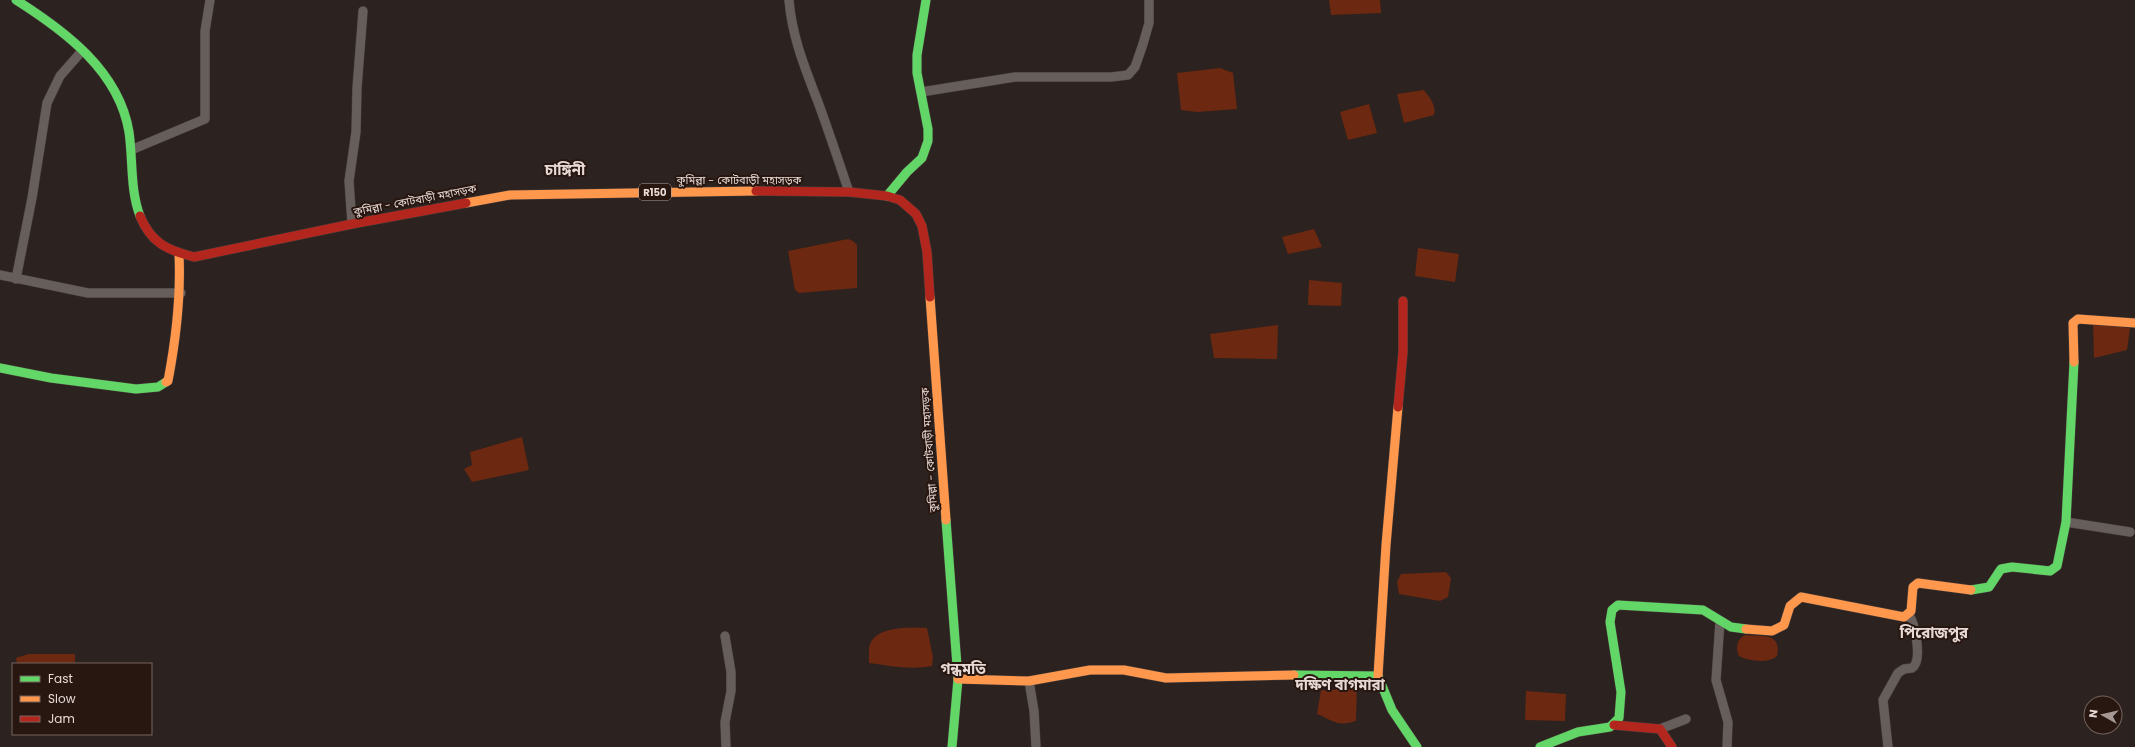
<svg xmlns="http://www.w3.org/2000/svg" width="2135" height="747" viewBox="0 0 2135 747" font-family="Poppins,'Noto Sans Bengali',sans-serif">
  <rect width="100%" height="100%" fill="#2c221f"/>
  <g fill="#6c2810">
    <polygon points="1329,0 1380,0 1381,13 1331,15"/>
    <polygon points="1220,68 1233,73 1237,109 1197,112 1181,110 1177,73"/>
    <path d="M1424 90C1429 97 1437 106 1434 115L1404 123 1397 94Z"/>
    <polygon points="1369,104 1377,133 1348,140 1340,112"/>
    <polygon points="1314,229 1322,247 1288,254 1282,237"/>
    <polygon points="848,239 853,241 857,245 857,288 799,293 795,290 788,251"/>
    <polygon points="1418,248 1459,254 1455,282 1415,276"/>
    <polygon points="1309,280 1342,283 1341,306 1308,305"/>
    <polygon points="2093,323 2130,328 2127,350 2094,358"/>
    <polygon points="1278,325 1277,359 1214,358 1210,334"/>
    <polygon points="522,437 529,470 472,482 464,469 472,465 470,452"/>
    <polygon points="1446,572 1451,578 1448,597 1440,601 1399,594 1397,582 1401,574"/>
    <path d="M927 628 933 657 932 666C911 670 890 666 869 663 869 658 869 652 869 648 873 625 910 628 927 628Z"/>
    <path d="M1745 635C1762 637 1782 632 1777 656 1769 664 1748 661 1739 656 1735 648 1737 639 1745 635Z"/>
    <polygon points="28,654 75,654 75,664 17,664 16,658"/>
    <path d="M1357 684 1356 721C1337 727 1334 721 1317 714L1321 690C1333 692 1345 686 1357 684Z"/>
    <polygon points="1526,691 1566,694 1565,721 1525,720"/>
  </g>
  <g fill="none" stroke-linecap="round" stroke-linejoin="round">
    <defs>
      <g id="street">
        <path d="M789 0C792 37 805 68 818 102 829 132 839 162 849 192"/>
        <polyline points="921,92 1015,77 1111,77 1128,75 1135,67 1143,44 1149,23 1149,0"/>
        <polyline points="131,150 205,119 205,31 210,0"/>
        <polyline points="352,224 349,181 356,132 357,88 363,11"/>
        <polyline points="0,275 88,293 181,293"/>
        <polyline points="16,279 32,198 47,103 60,76 82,51"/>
        <polyline points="2066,522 2130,532"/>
        <polyline points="1720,621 1716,680 1728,722 1727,747"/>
        <polyline points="725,636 731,672 731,691 725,722 726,747"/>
        <polyline points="1029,681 1034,711 1036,747"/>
        <polyline points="1660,729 1686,719"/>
        <path d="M1888 747 1883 700 1898 673 1904 669 1912 668C1923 661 1915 624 1909 615"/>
      </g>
      <g id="fast">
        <path d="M16 0C65 31 119 71 129 132 133 159 130 190 140 216"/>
        <polyline points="887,196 907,172 922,158 928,141 928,129 917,73 917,55 926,0"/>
        <polyline points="0,368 51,378 136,389 158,387 166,382"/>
        <polyline points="946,520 958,679 952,747"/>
        <polyline points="1971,590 1989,587 2001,569 2012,567 2050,571 2057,566 2066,522 2074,362"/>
        <polyline points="1294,675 1378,676 1392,710 1417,747"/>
        <polyline points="1540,747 1578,732 1610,727 1619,718 1621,692 1610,622 1612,610 1618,605 1703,610 1731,627 1746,629"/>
      </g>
      <g id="slow">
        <polyline points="466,203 510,195 756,191"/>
        <polyline points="930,297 946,520"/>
        <polyline points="2074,362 2073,323 2078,319 2135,323"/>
        <path d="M166 382 168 381C176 339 181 297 179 254"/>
        <polyline points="1746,629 1772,631 1784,625 1790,606 1801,597 1904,617 1911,611 1913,587 1918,583 1971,590"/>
        <polyline points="1378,676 1386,545 1398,407"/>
        <polyline points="958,679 1029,681 1090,670 1124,670 1166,678 1294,675"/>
      </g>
      <g id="jam">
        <polyline points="756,191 849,192 887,196 900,200 916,214 922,226 927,252 930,297"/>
        <path d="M140 216C151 243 167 250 194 257L352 224 466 203"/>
        <polyline points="1398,407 1403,352 1403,301"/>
        <polyline points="1614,725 1660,729 1672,747"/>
      </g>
    </defs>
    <use href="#street" stroke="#463d3b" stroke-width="10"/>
    <use href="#fast" stroke="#463d3b" stroke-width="10"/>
    <use href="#slow" stroke="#463d3b" stroke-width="10"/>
    <use href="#jam" stroke="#463d3b" stroke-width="10"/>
    <use href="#street" stroke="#665e5a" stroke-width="9"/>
    <use href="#fast" stroke="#63d668" stroke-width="9"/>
    <use href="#slow" stroke="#ff974d" stroke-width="9"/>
    <use href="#jam" stroke="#b3261e" stroke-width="9"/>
  </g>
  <g text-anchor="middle" stroke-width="4" stroke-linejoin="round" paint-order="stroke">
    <rect fill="#281610" stroke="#ae9e9a" stroke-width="1" x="639" y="184" width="32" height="16" rx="3"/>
    <g font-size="10" font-weight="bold" fill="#e7d9d5">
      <text x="655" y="196">R150</text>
    </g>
    <g font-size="11" fill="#e7d9d5" stroke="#281610">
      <text x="739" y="184">কুমিল্লা - কোটবাড়ী মহাসড়ক</text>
      <text transform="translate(415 200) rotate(-11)" y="4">কুমিল্লা - কোটবাড়ী মহাসড়ক</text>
      <text transform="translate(929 450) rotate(-94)" y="4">কুমিল্লা - কোটবাড়ী মহাসড়ক</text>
    </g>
    <g font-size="15" font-weight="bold" fill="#e7d9d5" stroke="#281610">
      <text x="565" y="175">চাঙ্গিনী</text>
      <text x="1934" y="638">পিরোজপুর</text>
      <text x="963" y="674">গন্ধমতি</text>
      <text x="1340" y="690">দক্ষিণ বাগমারা</text>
    </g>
  </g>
  <rect x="12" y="663" width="140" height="72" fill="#281610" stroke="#74645f"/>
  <rect x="20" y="676" width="20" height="6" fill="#63d668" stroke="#74645f"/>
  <text x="48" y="683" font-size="12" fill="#e7d9d5">Fast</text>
  <rect x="20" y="696" width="20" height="6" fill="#ff974d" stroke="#74645f"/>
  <text x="48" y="703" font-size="12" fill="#e7d9d5">Slow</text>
  <rect x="20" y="716" width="20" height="6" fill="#b3261e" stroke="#74645f"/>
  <text x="48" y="723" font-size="12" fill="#e7d9d5">Jam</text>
  <g transform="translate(2103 715) rotate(278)"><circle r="19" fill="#281610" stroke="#74645f"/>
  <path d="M0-3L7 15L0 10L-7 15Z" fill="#a69995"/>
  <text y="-6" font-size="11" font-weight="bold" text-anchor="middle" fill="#e7d9d5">N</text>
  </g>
</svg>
